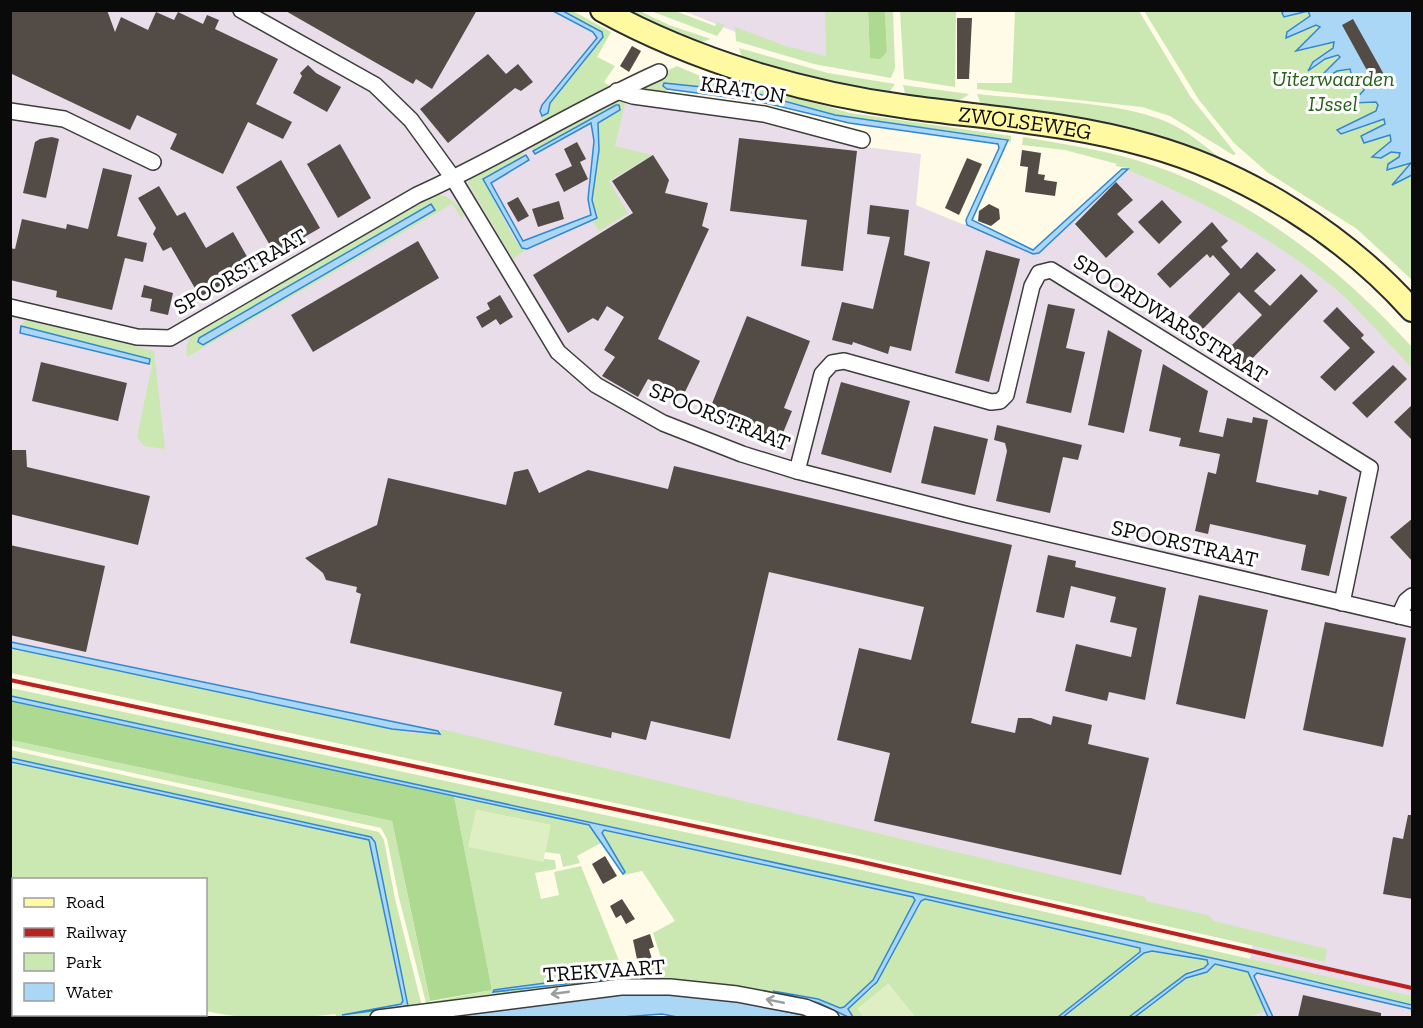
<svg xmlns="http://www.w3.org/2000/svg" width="1423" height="1028" viewBox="0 0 1423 1028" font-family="'Zilla Slab',serif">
  <rect width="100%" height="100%" fill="#fffbe7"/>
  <g fill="#e9ddea">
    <polygon points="11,11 560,11 599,32 600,38 578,93 590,113 619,101 631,100 755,119 865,147 921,154 916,205 962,224 972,225 1035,252 1129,167 1225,204 1301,258 1412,359 1412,1017 1235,1017 1242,1012 1253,940 11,655"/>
    <polygon points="684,11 837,11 838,62 777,49"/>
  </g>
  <g fill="#cbe8b2" fill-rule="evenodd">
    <polygon points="563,11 573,11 611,32 597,57 615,66 604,82 611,87 543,122 541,116 548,112 548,106 585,61 601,32"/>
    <polygon points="619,11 640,11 669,25 711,39 698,43"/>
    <polygon points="651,11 675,11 715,26 717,22 725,25 717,36"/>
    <polygon points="825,11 868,11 870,58 887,52 885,11 893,11 895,68 891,78 814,64 736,41 735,27 786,46 826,56"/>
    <polygon points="900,11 956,11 955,87 904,79"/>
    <polygon points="1015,11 1139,11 1190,96 1236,154 1233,155 1170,116 1142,107 977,89 977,83 1012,83"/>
    <polygon points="1144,11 1412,11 1412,280 1357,229 1267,172 1234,143 1199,100"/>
    <polygon points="739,48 828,73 895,84 888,94 868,93 747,61 741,55"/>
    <polygon points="677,66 698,75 759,87 850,113 1011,136 1011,141 1009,143 1007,139 835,115 751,92 664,88 668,89 662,94 637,91 633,87"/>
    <path d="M903 85 969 94C955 108 920 104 905 93Z"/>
    <path d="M977 94C1030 100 1120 101 1167 122 1188 131 1206 147 1224 161L1177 145 989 110 980 102Z"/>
    <polygon points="617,99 626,100 615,146 652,155 609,181 628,213 599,231 592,221 598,216 592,200 599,150 598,123 620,110 591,118 533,151 531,144"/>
    <path d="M1023 137C1062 144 1100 149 1139 161 1246 193 1338 266 1412 347V368C1385 340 1359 308 1328 283 1268 235 1198 199 1128 170L1127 168 1115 166 1117 164 1065 150 1022 145Z"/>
    <polygon points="519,151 526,155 483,179 515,240 522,248 527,249 513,259 468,183 470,179"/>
    <path d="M435 195 446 196 464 211 462 219 452 204 187 357C184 344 190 335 201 328ZM431 204 435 210 203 345 198 343 199 338Z"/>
    <polygon points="26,319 154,351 165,449 144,446 137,437 152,365 149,364 150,359 21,326"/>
    <polygon points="11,648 411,733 440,734 441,729 1145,897 1146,901 1208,915 1214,921 1327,949 1325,962 824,848 11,673"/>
    <polygon points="11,688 844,866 1412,996 1412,1005 692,844 11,696"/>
    <path d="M11 740 392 821 430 1002 492 990 454 796 589 825 601 843 577 856 580 863 563 867 560 854 545 852 550 825 476 810 543 862 544 859 555 860 556 869 535 873 541 899 559 895 554 872 581 866 624 973 620 983 427 1007 399 898 387 839 381 828 11 746ZM620 973V978L493 992 494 990Z"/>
    <path d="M11 750 379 832 384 840 395 899 422 1006 360 1018 337 1017 335 1014C293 1019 248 1021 206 1011V880H14L13 947H11V762L369 840 403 1001 401 1003 342 1016 408 1006 375 842 371 837 11 758Z"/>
    <polygon points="606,830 875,887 913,897 915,900 873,980 844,1007 840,1008 775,990 774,992 819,1003 848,1017 643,984 636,970 662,961 653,933 675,921 642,871 624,875 602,833"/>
    <polygon points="923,899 1140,947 1141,952 1058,1017 915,1017 888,984 858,1009 864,1017 853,1017 848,1009 873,988"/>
    <polygon points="1147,951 1156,951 1207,960 1207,966 1190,971 1129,1017 1063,1018"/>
    <polygon points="1215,964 1248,972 1265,1011 1249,1017 1135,1018 1186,978 1207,972"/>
  </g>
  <g fill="#aed991">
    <polygon points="868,11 885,11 887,52 880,59 870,58"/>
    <polygon points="11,701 454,796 492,990 430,1001 392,821 11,740"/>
  </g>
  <g fill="#def0c3">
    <polygon points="476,810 551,825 543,862 468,847"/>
    <polygon points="888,984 889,984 915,1017 864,1017 857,1009"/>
  </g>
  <g fill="#abd7f6" stroke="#3288ce" stroke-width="1.5">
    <polygon points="1285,10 1412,11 1412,175 1392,185 1411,163 1387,170 1388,164 1399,157 1400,153 1391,152 1381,158 1372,157 1391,141 1390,135 1364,143 1361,136 1385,124 1384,119 1341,134 1337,130 1376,111 1378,105 1376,102 1352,103 1364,90 1363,87 1354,85 1350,69 1337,71 1323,80 1319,78 1340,57 1338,55 1325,59 1308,71 1313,62 1333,48 1334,42 1296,51 1320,27 1316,25 1286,38 1287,32 1310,16 1308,11 1284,17 1282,13"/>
    <polygon points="553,11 563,11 602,32 603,37 550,103 548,113 542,116 540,111 542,105 597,38 593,32"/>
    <polygon points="664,83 751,92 835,115 1008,140 972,220 1033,250 1122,169 1128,169 1039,253 1033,254 967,225 966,220 999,148 998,144 849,123 757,101 667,89 663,86"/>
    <polygon points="616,105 619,105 620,110 598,123 599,150 592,200 597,218 527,249 522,248 483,179 526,155 529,160 491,183 523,241 591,215 588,199 594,141 591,123 535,154 533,151"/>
    <polygon points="431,204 435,210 203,345 198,342 199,338"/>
    <polygon points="21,326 150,359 149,364 20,333"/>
    <polygon points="11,642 438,731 440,734 392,729 11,648"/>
    <polygon points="11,696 1253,967 1412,1005 1412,1009 1257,973 1254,976 1273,1017 1268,1017 1248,972 1215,964 1207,972 1186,978 1135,1017 1129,1017 1186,974 1204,968 1208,964 1207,960 1152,951 1144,953 1063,1017 1058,1017 1140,952 1140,948 925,899 921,901 877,982 848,1009 853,1017 848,1017 819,1003 773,991 818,999 840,1008 844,1007 873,980 915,900 913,897 604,830 602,833 625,872 623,874 589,825 11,701"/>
    <polygon points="11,758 371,837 375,842 408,1006 342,1015 401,1004 403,1001 369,840 11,762"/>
    <polygon points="620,973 620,978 493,992 494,990"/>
    <polygon points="648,993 722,998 812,1017 682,1018 662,1014 609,1018 440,1018 608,994"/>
  </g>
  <g fill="#534c46">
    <polygon points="10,10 107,10 115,32 121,17 148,30 156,12 174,20 178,12 203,24 207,15 219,20 215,29 278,59 256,104 292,122 283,139 248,122 223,174 170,149 177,134 137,115 130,130 10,73"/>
    <polygon points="284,10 477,10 432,89 416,79 413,84"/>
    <polygon points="957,18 972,18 969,79 957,79"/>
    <polygon points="1353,19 1386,78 1375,85 1342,25"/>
    <polygon points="632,46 641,51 629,72 620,66"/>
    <polygon points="488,54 506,74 518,64 533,82 521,91 515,88 448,143 420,109"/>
    <polygon points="308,65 316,73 341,87 327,112 293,93 302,76 300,73"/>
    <polygon points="52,137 59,139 46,198 23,193 35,142 40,139"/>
    <polygon points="739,138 857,151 843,271 801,266 807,220 730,211"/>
    <polygon points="577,142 586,159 580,162 588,179 564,192 555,174 572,166 564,149"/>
    <polygon points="340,144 371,198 338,218 307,164"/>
    <polygon points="1022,150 1041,153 1038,174 1045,175 1044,180 1057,182 1055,196 1025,192 1028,167 1020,166"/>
    <polygon points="653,155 669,180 665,193 708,203 702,226 709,229 658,339 700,361 683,396 648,379 638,397 602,376 615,357 604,350 624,317 607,306 598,321 593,318 568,333 533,275 633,213 612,181"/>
    <polygon points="967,158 982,164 959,215 945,208"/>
    <polygon points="281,160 320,228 275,254 236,187"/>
    <polygon points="103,168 132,175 117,236 147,243 143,262 125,258 112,310 56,297 57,291 10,280 10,248 15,249 22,219 66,229 67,224 88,229"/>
    <polygon points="1116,182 1133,200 1117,214 1134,232 1106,258 1075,224"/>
    <polygon points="159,186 177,216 185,212 206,248 233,232 253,267 200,297 171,247 163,251 153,234 156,228 138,198"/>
    <polygon points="518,197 529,216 518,222 507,203"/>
    <polygon points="1162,200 1182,222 1159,244 1138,222"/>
    <polygon points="559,201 564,219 538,227 532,209"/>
    <polygon points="989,204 999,209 1000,219 991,226 978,221 979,211"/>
    <polygon points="870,205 909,210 904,255 930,262 911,351 890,346 888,354 853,342 852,345 832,340 842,302 873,309 890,237 867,234"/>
    <polygon points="1212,222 1228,241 1221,247 1241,269 1257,252 1276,270 1254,291 1270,306 1301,274 1318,291 1245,366 1223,352 1229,343 1232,345 1262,315 1239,292 1202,330 1188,317 1230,274 1213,255 1210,258 1207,254 1170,288 1157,274"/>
    <polygon points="418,241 439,278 313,352 291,315"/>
    <polygon points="986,250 1020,259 989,382 955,373"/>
    <polygon points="144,285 173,293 168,315 150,311 152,299 141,297"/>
    <polygon points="500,295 513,317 500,325 496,319 482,328 476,317 490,309 487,303"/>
    <polygon points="1048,304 1075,309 1066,348 1085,352 1071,413 1026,403"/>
    <polygon points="1337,307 1364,335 1361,338 1375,352 1335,391 1320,377 1350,348 1323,321"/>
    <polygon points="747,316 810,341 784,408 792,411 778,445 707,416"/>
    <polygon points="1108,330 1142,350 1124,433 1088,425"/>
    <polygon points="41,362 127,383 118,421 32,401"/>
    <polygon points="1163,364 1208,391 1199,432 1223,437 1227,418 1252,423 1253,417 1268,420 1256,482 1318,495 1319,490 1347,497 1329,576 1301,570 1306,545 1210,524 1208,534 1195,531 1208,472 1216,474 1220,454 1179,446 1181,438 1149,431"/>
    <polygon points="1393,365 1407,379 1367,418 1352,403"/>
    <polygon points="841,382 910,401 891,473 821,454"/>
    <polygon points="1413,404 1413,441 1394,422"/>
    <polygon points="997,425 1082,445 1078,460 1063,457 1050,513 996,501 1007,451 1005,443 994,440"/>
    <polygon points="934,426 988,439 975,495 921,483"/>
    <polygon points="10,450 26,450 27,467 150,496 138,545 10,514"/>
    <polygon points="674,466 1012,545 971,723 1015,733 1018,718 1031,718 1051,725 1053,716 1092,725 1088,744 1149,758 1121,875 874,821 890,753 837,740 859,648 911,660 924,607 769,572 730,739 651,721 646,740 612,732 611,738 554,725 562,692 350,643 361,594 356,592 357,587 326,580 323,573 305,558 377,525 388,478 506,505 514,472 528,469 539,493 588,470 668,489"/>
    <polygon points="1413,518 1413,562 1390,537"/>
    <polygon points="10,545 105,566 86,652 10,635"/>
    <polygon points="1048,555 1076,561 1075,567 1166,588 1145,700 1109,692 1107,701 1065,691 1076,644 1131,657 1137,628 1110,622 1116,597 1071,586 1064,618 1036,612"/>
    <polygon points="1199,595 1268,610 1245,719 1176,704"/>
    <polygon points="1325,622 1406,638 1383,747 1303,730"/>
    <polygon points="1408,815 1413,815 1413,899 1383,894 1393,837 1403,839"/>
    <polygon points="605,856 617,876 603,884 592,864"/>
    <polygon points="622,899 635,919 626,924 621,915 616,918 610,906"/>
    <polygon points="650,934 654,947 649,949 652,959 638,964 633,940"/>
    <polygon points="1303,995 1381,1013 1381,1017 1298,1017"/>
  </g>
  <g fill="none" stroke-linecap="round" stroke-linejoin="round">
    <defs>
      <g id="minor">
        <polyline points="241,10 375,85 411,120 453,178 558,352 596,385 663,423 742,454 797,471 965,514 1412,619"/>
        <polyline points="617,91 633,96 764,114 862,140"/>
        <polyline points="10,111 64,119 153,162"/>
        <path d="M10 307 137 337 170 338 417 195C500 158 576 109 659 72"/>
        <polyline points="797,471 822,374 832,363 844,361 991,402 1000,401 1006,395 1032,286 1039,273 1051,270 1370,468 1342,603"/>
        <polyline points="1399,616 1406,601 1412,596"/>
        <polyline points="10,957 14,958"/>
        <polyline points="182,1014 191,1018"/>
        <polyline points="378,1018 621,987 670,987 737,994 805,1007 831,1018"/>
      </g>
      <g id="secondary">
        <path id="s1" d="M602 10C695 61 804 93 908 107 988 118 1071 123 1150 146 1248 174 1344 234 1412 310"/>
      </g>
    </defs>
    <use href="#minor" stroke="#3d3d3d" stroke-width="18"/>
    <use href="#secondary" stroke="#2c2c2c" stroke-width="26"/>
    <use href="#minor" stroke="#fff" stroke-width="15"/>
    <use href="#secondary" stroke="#fff9a2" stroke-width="22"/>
    <polyline stroke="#ba2222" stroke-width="4" points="10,680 858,861 1412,988"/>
  </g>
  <defs><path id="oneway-shaft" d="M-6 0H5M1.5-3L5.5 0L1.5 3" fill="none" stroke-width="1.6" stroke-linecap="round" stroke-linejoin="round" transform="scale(1.5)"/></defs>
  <g stroke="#9d9d9d">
    <use href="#oneway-shaft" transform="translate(560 993) rotate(172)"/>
    <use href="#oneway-shaft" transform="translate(775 1001) rotate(-169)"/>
  </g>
  <g text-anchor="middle" stroke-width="6" stroke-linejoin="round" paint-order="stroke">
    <g font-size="22" font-style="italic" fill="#26611b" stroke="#fff">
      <text x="1333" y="86">Uiterwaarden<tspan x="1333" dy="25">IJssel</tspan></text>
    </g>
    <g font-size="22" fill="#0a0a0a" stroke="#fff">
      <text transform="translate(743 89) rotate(9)" y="8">KRATON</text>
      <text dy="8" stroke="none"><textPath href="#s1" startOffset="441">ZWOLSEWEG</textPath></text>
      <text transform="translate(240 271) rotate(-30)" y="8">SPOORSTRAAT</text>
      <text transform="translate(1171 318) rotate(32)" y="8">SPOORDWARSSTRAAT</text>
      <text transform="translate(720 416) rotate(22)" y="8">SPOORSTRAAT</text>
      <text transform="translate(1185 543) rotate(13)" y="8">SPOORSTRAAT</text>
      <text transform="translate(604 970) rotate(-4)" y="8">TREKVAART</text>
    </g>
  </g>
  <rect width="1423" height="1028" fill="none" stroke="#0a0a0a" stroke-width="24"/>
  <rect x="12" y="878" width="195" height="138" fill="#ffffff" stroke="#9d9d9d" stroke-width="1.5"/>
  <rect x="24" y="898" width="30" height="9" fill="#fff9a2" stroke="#9d9d9d" stroke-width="1.5"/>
  <text x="66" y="908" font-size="18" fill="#0a0a0a">Road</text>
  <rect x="24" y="928" width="30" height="9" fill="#ba2222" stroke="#9d9d9d" stroke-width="1.5"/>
  <text x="66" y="938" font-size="18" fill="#0a0a0a">Railway</text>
  <rect x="24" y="953" width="30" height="18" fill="#cbe8b2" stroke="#9d9d9d" stroke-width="1.5"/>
  <text x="66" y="968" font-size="18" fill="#0a0a0a">Park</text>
  <rect x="24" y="983" width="30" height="18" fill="#abd7f6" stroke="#9d9d9d" stroke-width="1.5"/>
  <text x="66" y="998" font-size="18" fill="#0a0a0a">Water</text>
</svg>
